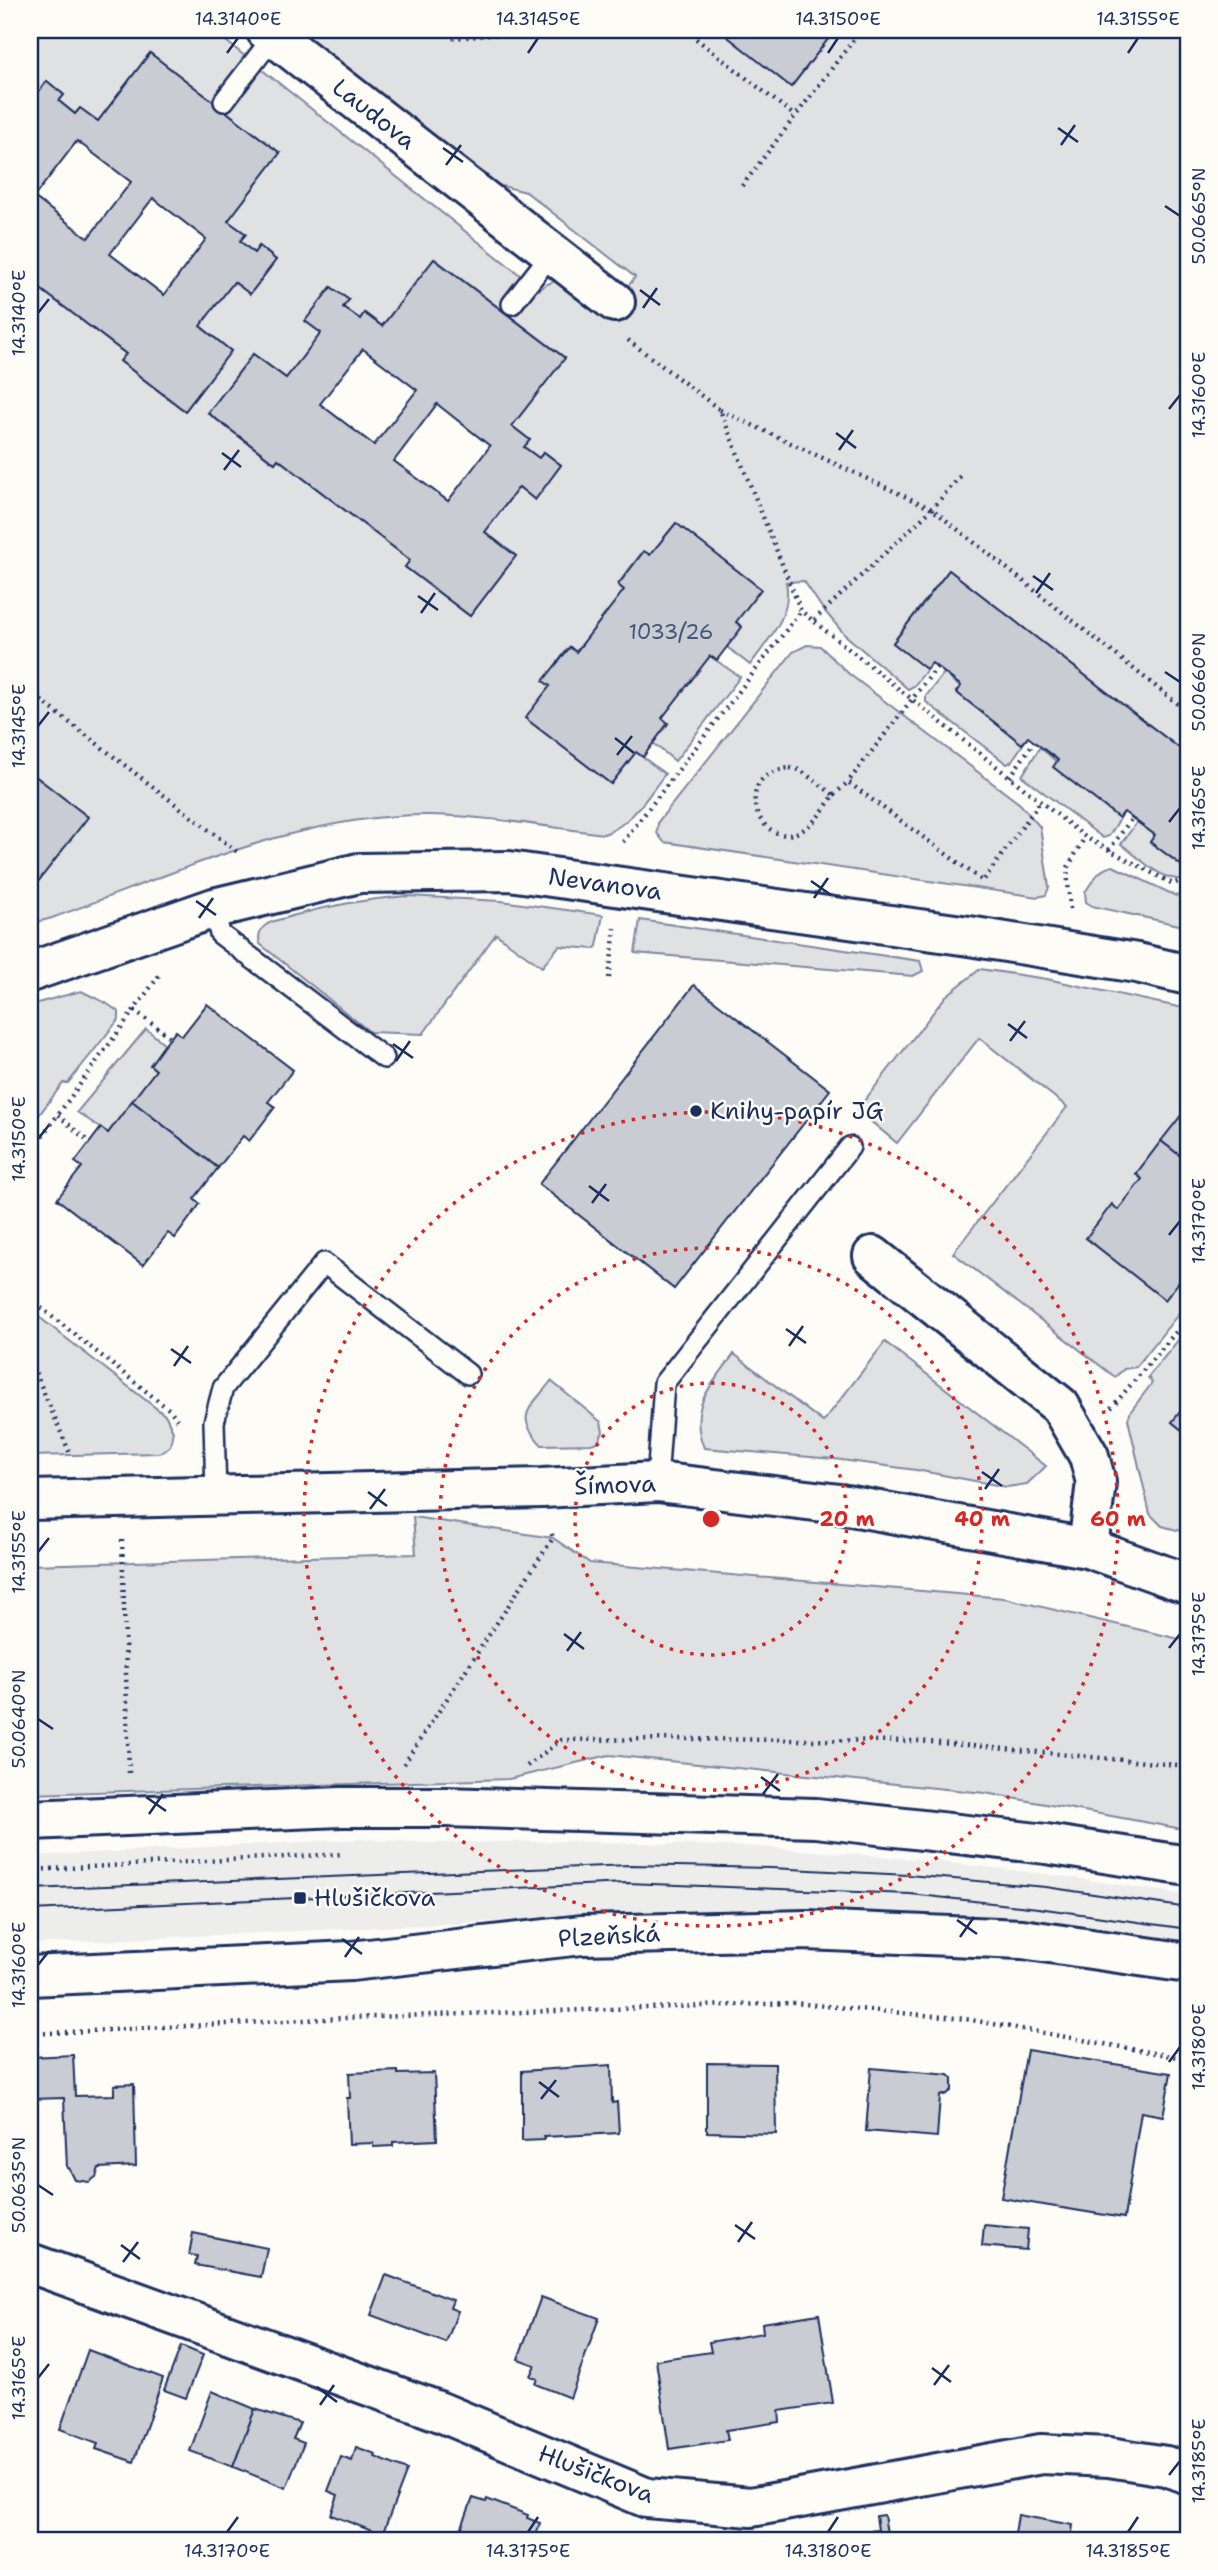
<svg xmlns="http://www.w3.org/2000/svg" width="1218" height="2570" viewBox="0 0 1218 2570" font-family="'Shantell Sans',sans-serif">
  <rect width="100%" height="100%" fill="#fdfcf7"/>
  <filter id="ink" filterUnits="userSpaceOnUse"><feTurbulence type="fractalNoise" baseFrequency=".0143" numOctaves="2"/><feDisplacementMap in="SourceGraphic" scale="14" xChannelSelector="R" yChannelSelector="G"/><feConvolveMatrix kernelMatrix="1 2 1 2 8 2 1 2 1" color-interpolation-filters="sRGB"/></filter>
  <g filter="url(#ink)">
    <polygon fill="#edeeec" points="360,1839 433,1843 570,1841 762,1847 926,1860 1061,1876 1188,1895 1188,1944 853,1913 671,1913 30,1944 30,1856"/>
    <g fill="#e0e1e3" stroke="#7e88a0" stroke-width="2" fill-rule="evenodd">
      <path d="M30 30H212L539 290 545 285 557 280 609 312 635 277 526 192 486 182 289 30H719L792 86 835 30H1188V755L949 570 893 642 926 669 932 663 914 686 908 689 844 634 822 608 804 581 786 582C793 615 767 641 750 665L727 647 742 627 736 622 761 589 676 524 650 555 643 551 618 584 624 590 576 652 569 647 544 681 550 686 526 718 611 784 636 752 665 774C647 797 632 824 604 834 547 827 488 816 430 815 298 814 174 874 52 918L30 924V892L88 817 30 772V281L126 354 121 362 185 411 231 351 200 326 234 282 251 293 276 260 260 246 254 253 240 241 245 234 228 221 280 153 150 53 98 121 80 108 75 114 59 101 64 95 47 82 30 103ZM435 259 565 358 512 426 529 440 524 447 539 458 544 452 561 465 535 499 519 487 485 532 516 556 470 616 405 567 410 560 278 459 274 463 208 413 253 354 286 378 348 300 343 307 360 319 365 313 382 326Z"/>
      <polygon points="807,645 820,646 849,674 1020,804 1040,827 1049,887 1046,895 1038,897 664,842 657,833 658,822 793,652"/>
      <polygon points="710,656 740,677 675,761 653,743 668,724 662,718"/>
      <polygon points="944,673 1023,743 1028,737 1011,762 1007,764 926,702 926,696"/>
      <polygon points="1040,747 1119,817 1124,812 1109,836 1103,838 1022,776"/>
      <path d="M1137 822 1155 835 1150 842 1183 867 1188 862V879C1162 883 1141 859 1121 844Z"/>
      <path d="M1113 866 1176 896 1188 892V927L1092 906 1086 902 1085 892C1093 881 1099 868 1113 866Z"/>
      <path d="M407 896 501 901 603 915 597 946 594 949 559 946 542 967 496 934 423 1034 370 1032 260 944C258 937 259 930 266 925 272 920 284 919 292 916 330 905 367 899 407 896Z"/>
      <polygon points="640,920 920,961 923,971 913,976 635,953"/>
      <polygon points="980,969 1047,979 1188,1009 1188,1109 1186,1109 1136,1174 1142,1179 1118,1210 1112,1205 1086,1238 1165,1299 1188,1270 1188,1302 1136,1367 1124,1369 1115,1377 953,1253 1067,1107 979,1038 897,1143 857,1110 946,996"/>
      <polygon points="81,991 106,1003 119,1012 119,1019 68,1083 63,1083 30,1127 30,1005"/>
      <polygon points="146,1029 165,1044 150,1065 156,1070 108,1133 77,1112"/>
      <polygon points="30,1310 166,1416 173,1431 170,1446 159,1453 30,1456"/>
      <polygon points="1188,1328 1188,1402 1172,1422 1188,1435 1188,1533 1162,1526 1150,1514 1128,1419 1131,1411 1152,1383 1148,1377"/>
      <path d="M885 1342 1046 1466 1027 1484 1007 1487 916 1470 834 1459 704 1448C687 1406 711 1387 734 1354L823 1422Z"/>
      <path d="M551 1381 601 1422 603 1432 598 1442 591 1444 542 1445C513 1415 530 1409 551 1381Z"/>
      <polygon points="413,1517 553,1538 590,1563 1004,1598 1188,1641 1188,1830 985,1793 609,1755 509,1779 30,1794 30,1565 416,1554"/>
    </g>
    <g fill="#c9ccd3" stroke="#1b2f5e" stroke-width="2" fill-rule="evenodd">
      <polygon points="719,30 835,30 791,87"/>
      <path d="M150 53 280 153 228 221 246 234 240 241 254 253 259 246 276 260 250 294 234 282 200 326 231 351 185 411 120 361 126 354 30 281V136L36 128 30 123V103L47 81 64 95 59 101 75 114 80 108 98 121ZM77 141 131 182 88 238 34 197ZM153 198 206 239 164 295 110 254Z"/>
      <path d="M434 259 565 358 512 426 530 440 524 447 539 458 544 452 561 465 535 500 519 487 485 532 516 556 470 616 405 567 410 560 278 459 275 463 208 413 253 354 286 378 321 333 305 321 331 287 349 300 343 307 360 319 364 313 382 326ZM363 349 417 390 374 445 320 404ZM437 404 490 446 448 501 394 461Z"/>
      <polygon points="676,523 761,589 736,622 742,627 717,660 710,656 662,718 668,723 643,757 636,752 611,784 525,718 550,686 543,681 570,647 576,652 624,590 618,585 644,551 650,555"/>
      <polygon points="949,570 1188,755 1188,862 1184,867 1150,842 1155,835 1124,812 1119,818 1053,767 1058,760 1028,737 1022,744 956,692 961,686 937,667 932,663 926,669 893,643"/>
      <polygon points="30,772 88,817 30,892"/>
      <polygon points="694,985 830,1090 674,1289 539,1184"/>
      <polygon points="207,1004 293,1070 268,1102 275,1107 249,1141 243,1136 218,1168 132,1101 156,1070 150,1065 165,1044 176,1031 182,1036"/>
      <polygon points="132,1101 218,1168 194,1199 200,1204 175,1238 168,1233 143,1265 57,1199 82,1167 75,1162 101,1128 108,1133"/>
      <polygon points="1187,1108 1188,1109 1188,1162 1161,1141"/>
      <polygon points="1161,1141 1188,1162 1188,1270 1165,1300 1086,1238 1112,1204 1118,1210 1142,1179 1136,1174"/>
      <polygon points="1188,1402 1188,1435 1172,1422"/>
      <polygon points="1027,2050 1171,2073 1163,2116 1141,2112 1124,2218 1001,2198"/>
      <polygon points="73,2055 75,2096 114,2095 114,2085 134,2084 136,2166 99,2168 96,2177 89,2182 75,2180 69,2168 67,2168 64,2098 31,2099 30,2057"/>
      <polygon points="707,2063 775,2064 776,2134 707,2132"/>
      <polygon points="611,2065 612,2103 617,2102 619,2133 544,2137 544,2140 522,2141 522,2071"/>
      <polygon points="871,2068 949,2075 952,2078 952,2090 947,2094 940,2096 937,2137 866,2131"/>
      <polygon points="398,2071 398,2074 434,2073 437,2140 393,2142 393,2146 373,2147 373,2143 349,2144 347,2098 350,2098 349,2073"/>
      <polygon points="984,2225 1028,2229 1026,2250 982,2246"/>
      <polygon points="193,2233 267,2248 261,2277 195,2265 197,2256 189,2255"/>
      <polygon points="386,2275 453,2300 450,2308 458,2311 446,2343 371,2315"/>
      <polygon points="541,2297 599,2318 570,2398 535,2384 537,2379 530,2376 535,2365 518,2359"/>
      <polygon points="819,2314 833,2403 779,2411 780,2422 726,2430 728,2440 669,2449 656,2360 711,2352 709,2342 763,2333 762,2323"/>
      <polygon points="181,2346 203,2355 186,2398 164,2390"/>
      <polygon points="88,2350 163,2378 134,2462 96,2449 98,2443 60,2429"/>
      <polygon points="212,2391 255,2409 233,2467 190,2451"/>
      <polygon points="255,2409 300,2423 293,2439 304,2443 286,2488 233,2467"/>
      <polygon points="356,2447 376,2454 375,2457 407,2470 382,2535 331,2515 338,2495 328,2491 341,2457 352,2461"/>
      <polygon points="473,2498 486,2502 487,2499 528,2515 527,2518 540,2523 534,2540 457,2540"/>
      <polygon points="884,2515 888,2540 869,2540 868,2531 878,2530 876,2516"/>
      <polygon points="1018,2515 1073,2525 1071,2540 1014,2540"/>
    </g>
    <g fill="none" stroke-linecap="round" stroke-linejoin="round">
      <defs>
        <g id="service">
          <polyline points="224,101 274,36"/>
          <polyline points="512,304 552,253"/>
          <polyline points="214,908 220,934 384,1058"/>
          <polyline points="657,1482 664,1383 850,1147"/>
          <polyline points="216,1495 214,1422 223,1388 324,1263 468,1374"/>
        </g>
        <g id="minor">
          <polyline points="266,30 615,302"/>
          <polyline points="30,972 214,908 359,873 509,871 969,936 1137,963 1188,975"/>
          <polyline points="873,1256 1060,1406 1089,1456 1096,1482 1088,1548"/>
          <polyline points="30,1500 542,1488 657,1482 840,1504 1088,1548 1188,1584"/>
          <polyline points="30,2263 438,2411 647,2498 751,2507 1041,2454 1109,2457 1166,2466 1188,2474"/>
        </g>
        <g id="secondary">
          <polyline points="30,1820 341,1807 445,1807 816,1818 1046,1844 1188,1866"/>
          <polyline points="30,1976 351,1961 582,1935 806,1930 1022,1939 1188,1963"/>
        </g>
      </defs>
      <use href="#service" stroke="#1b2f5e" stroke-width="24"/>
      <use href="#minor" stroke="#1b2f5e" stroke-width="44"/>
      <use href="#secondary" stroke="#1b2f5e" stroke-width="44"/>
      <g stroke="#1b2f5e" stroke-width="4.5" stroke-dasharray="2 5" stroke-linecap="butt">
        <polyline points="441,30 452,38 559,30"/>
        <polyline points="685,30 795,116"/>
        <polyline points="742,186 861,30"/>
        <polyline points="628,340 720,410 801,611 1085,837 1173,884 1188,878"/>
        <polyline points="720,410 932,509 1188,712"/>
        <polyline points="814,620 932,509 961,475"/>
        <polyline points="937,667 848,782 983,881 1040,802"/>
        <polyline points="30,692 240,854"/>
        <path d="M790 768 800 770 834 795C825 807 815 824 801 831 758 852 728 773 790 768Z"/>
        <polyline points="1010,777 1034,742"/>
        <polyline points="834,795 848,782"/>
        <polyline points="623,842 801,611"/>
        <polyline points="1109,850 1132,818"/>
        <polyline points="1070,909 1067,869 1085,837"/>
        <polyline points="609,978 615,928"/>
        <polyline points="134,1010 171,1038"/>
        <polyline points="58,1115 90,1143"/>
        <polyline points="30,1153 161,973"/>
        <polyline points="30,1299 171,1411 179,1422"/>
        <polyline points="30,1360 71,1456"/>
        <polyline points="1111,1408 1188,1318"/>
        <polyline points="122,1540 129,1773"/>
        <polyline points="404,1764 553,1538 551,1531"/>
        <polyline points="527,1766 561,1740 682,1739 919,1741 1188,1766"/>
        <polyline points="30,1870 343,1854"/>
        <polyline points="30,2034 343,2018 794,2003 966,2019 1188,2059"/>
      </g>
      <use href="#service" stroke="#fdfcf7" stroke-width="19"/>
      <use href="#minor" stroke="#fdfcf7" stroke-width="38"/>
      <use href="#secondary" stroke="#fdfcf7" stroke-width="38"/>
      <g stroke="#1b2f5e" stroke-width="2">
        <polyline points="30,1889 630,1865 771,1868 908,1875 1046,1887 1188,1908"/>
        <polyline points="30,1910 627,1883 910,1894 1038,1908 1188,1929"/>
      </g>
    </g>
  </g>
  <path fill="none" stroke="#1b2f5e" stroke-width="2.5" d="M227 53 238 38M528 53 538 38M828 53 838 38M1128 53 1138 38M1058 128 1078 142M1061 145 1075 125M443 148 463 162M446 165 461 145M1165 206 1180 216M640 290 660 305M643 308 657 288M38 313 49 299M1169 409 1180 395M836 433 856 448M839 450 853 430M222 453 241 467M224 470 239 450M1033 576 1053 590M1036 593 1050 573M418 596 438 610M421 613 435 593M1165 672 1180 682M38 726 49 712M615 738 634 753M617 755 632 736M1169 822 1180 808M811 881 831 895M814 898 828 878M196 901 216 915M199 918 213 898M1008 1024 1027 1038M1010 1041 1025 1021M393 1044 413 1058M396 1061 410 1041M38 1139 49 1125M589 1186 609 1201M592 1203 606 1184M1169 1235 1180 1221M786 1329 806 1343M789 1346 803 1326M171 1349 191 1363M174 1366 188 1346M982 1472 1002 1486M985 1489 999 1469M368 1492 387 1506M370 1509 385 1489M38 1552 49 1538M564 1634 584 1649M1169 1648 1180 1634M567 1651 581 1632M38 1719 53 1729M761 1777 780 1791M763 1794 778 1774M146 1797 166 1811M149 1814 163 1794M957 1920 977 1934M960 1937 974 1917M342 1939 362 1954M345 1957 359 1937M38 1965 49 1951M1169 2062 1180 2047M539 2082 559 2097M541 2099 556 2080M38 2185 53 2195M735 2225 755 2239M738 2242 752 2222M121 2245 140 2259M123 2262 138 2242M932 2368 951 2382M38 2378 49 2364M934 2385 949 2365M317 2387 337 2402M320 2405 334 2385M1169 2475 1180 2461M227 2532 238 2517M528 2532 538 2517M828 2532 838 2517M1128 2532 1138 2517"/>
  <g fill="none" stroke="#d62828" stroke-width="3.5" stroke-dasharray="3.5 7">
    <circle cx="711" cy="1519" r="136"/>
    <circle cx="711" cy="1519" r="271"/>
    <circle cx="711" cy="1519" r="407"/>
  </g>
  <g fill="#1b2f5e" stroke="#fdfcf7" stroke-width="2.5">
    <circle cx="696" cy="1111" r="7"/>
    <rect x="293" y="1891" width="14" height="14" rx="3.5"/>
  </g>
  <g text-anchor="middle" stroke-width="5" stroke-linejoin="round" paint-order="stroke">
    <g font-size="21" fill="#46567b">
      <text x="671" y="639">1033/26</text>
    </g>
    <g font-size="24" fill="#1b2f5e" stroke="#fdfcf7">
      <text transform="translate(374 114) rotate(38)" y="8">Laudova</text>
      <text transform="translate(605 884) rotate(8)" y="8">Nevanova</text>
      <text transform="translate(615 1485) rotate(-2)" y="8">Šímova</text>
      <text transform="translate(609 1936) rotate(-3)" y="8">Plzeňská</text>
      <text transform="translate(596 2474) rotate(21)" y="8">Hlušičkova</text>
    </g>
    <g font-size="24" fill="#1b2f5e" stroke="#fdfcf7" text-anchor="start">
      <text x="710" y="1119">Knihy-papír JG</text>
      <text x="314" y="1906">Hlušičkova</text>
    </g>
  </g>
  <circle cx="711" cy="1519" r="10" fill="#d62828" stroke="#fdfcf7" stroke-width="3.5"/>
  <g font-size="21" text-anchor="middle" font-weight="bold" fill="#d62828" stroke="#fdfcf7" stroke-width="5" stroke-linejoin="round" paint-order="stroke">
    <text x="847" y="1526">20 m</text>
    <text x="982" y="1526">40 m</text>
    <text x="1118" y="1526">60 m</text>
  </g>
  <rect width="1218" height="2570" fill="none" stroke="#fdfcf7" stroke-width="77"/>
  <rect x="38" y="38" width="1142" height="2494" fill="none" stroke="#1b2f5e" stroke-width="2.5"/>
  <g font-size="18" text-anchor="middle" fill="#1b2f5e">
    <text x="238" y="25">14.3140°E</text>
    <text x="538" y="25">14.3145°E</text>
    <text x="838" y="25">14.3150°E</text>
    <text x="1138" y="25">14.3155°E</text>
    <text transform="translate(1199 216) rotate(-90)" y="6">50.0665°N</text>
    <text transform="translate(19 313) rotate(-90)" y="6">14.3140°E</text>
    <text transform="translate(1199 395) rotate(-90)" y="6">14.3160°E</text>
    <text transform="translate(1199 682) rotate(-90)" y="6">50.0660°N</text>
    <text transform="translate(19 726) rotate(-90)" y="6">14.3145°E</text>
    <text transform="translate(1199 808) rotate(-90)" y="6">14.3165°E</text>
    <text transform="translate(19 1139) rotate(-90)" y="6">14.3150°E</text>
    <text transform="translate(1199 1221) rotate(-90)" y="6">14.3170°E</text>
    <text transform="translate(19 1552) rotate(-90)" y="6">14.3155°E</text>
    <text transform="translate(1199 1634) rotate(-90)" y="6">14.3175°E</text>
    <text transform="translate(19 1719) rotate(-90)" y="6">50.0640°N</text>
    <text transform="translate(19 1965) rotate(-90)" y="6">14.3160°E</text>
    <text transform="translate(1199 2047) rotate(-90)" y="6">14.3180°E</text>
    <text transform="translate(19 2185) rotate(-90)" y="6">50.0635°N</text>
    <text transform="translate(19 2378) rotate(-90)" y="6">14.3165°E</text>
    <text transform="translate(1199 2461) rotate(-90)" y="6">14.3185°E</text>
    <text x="227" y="2557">14.3170°E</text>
    <text x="528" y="2557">14.3175°E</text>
    <text x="828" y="2557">14.3180°E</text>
    <text x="1128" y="2557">14.3185°E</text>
  </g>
</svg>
